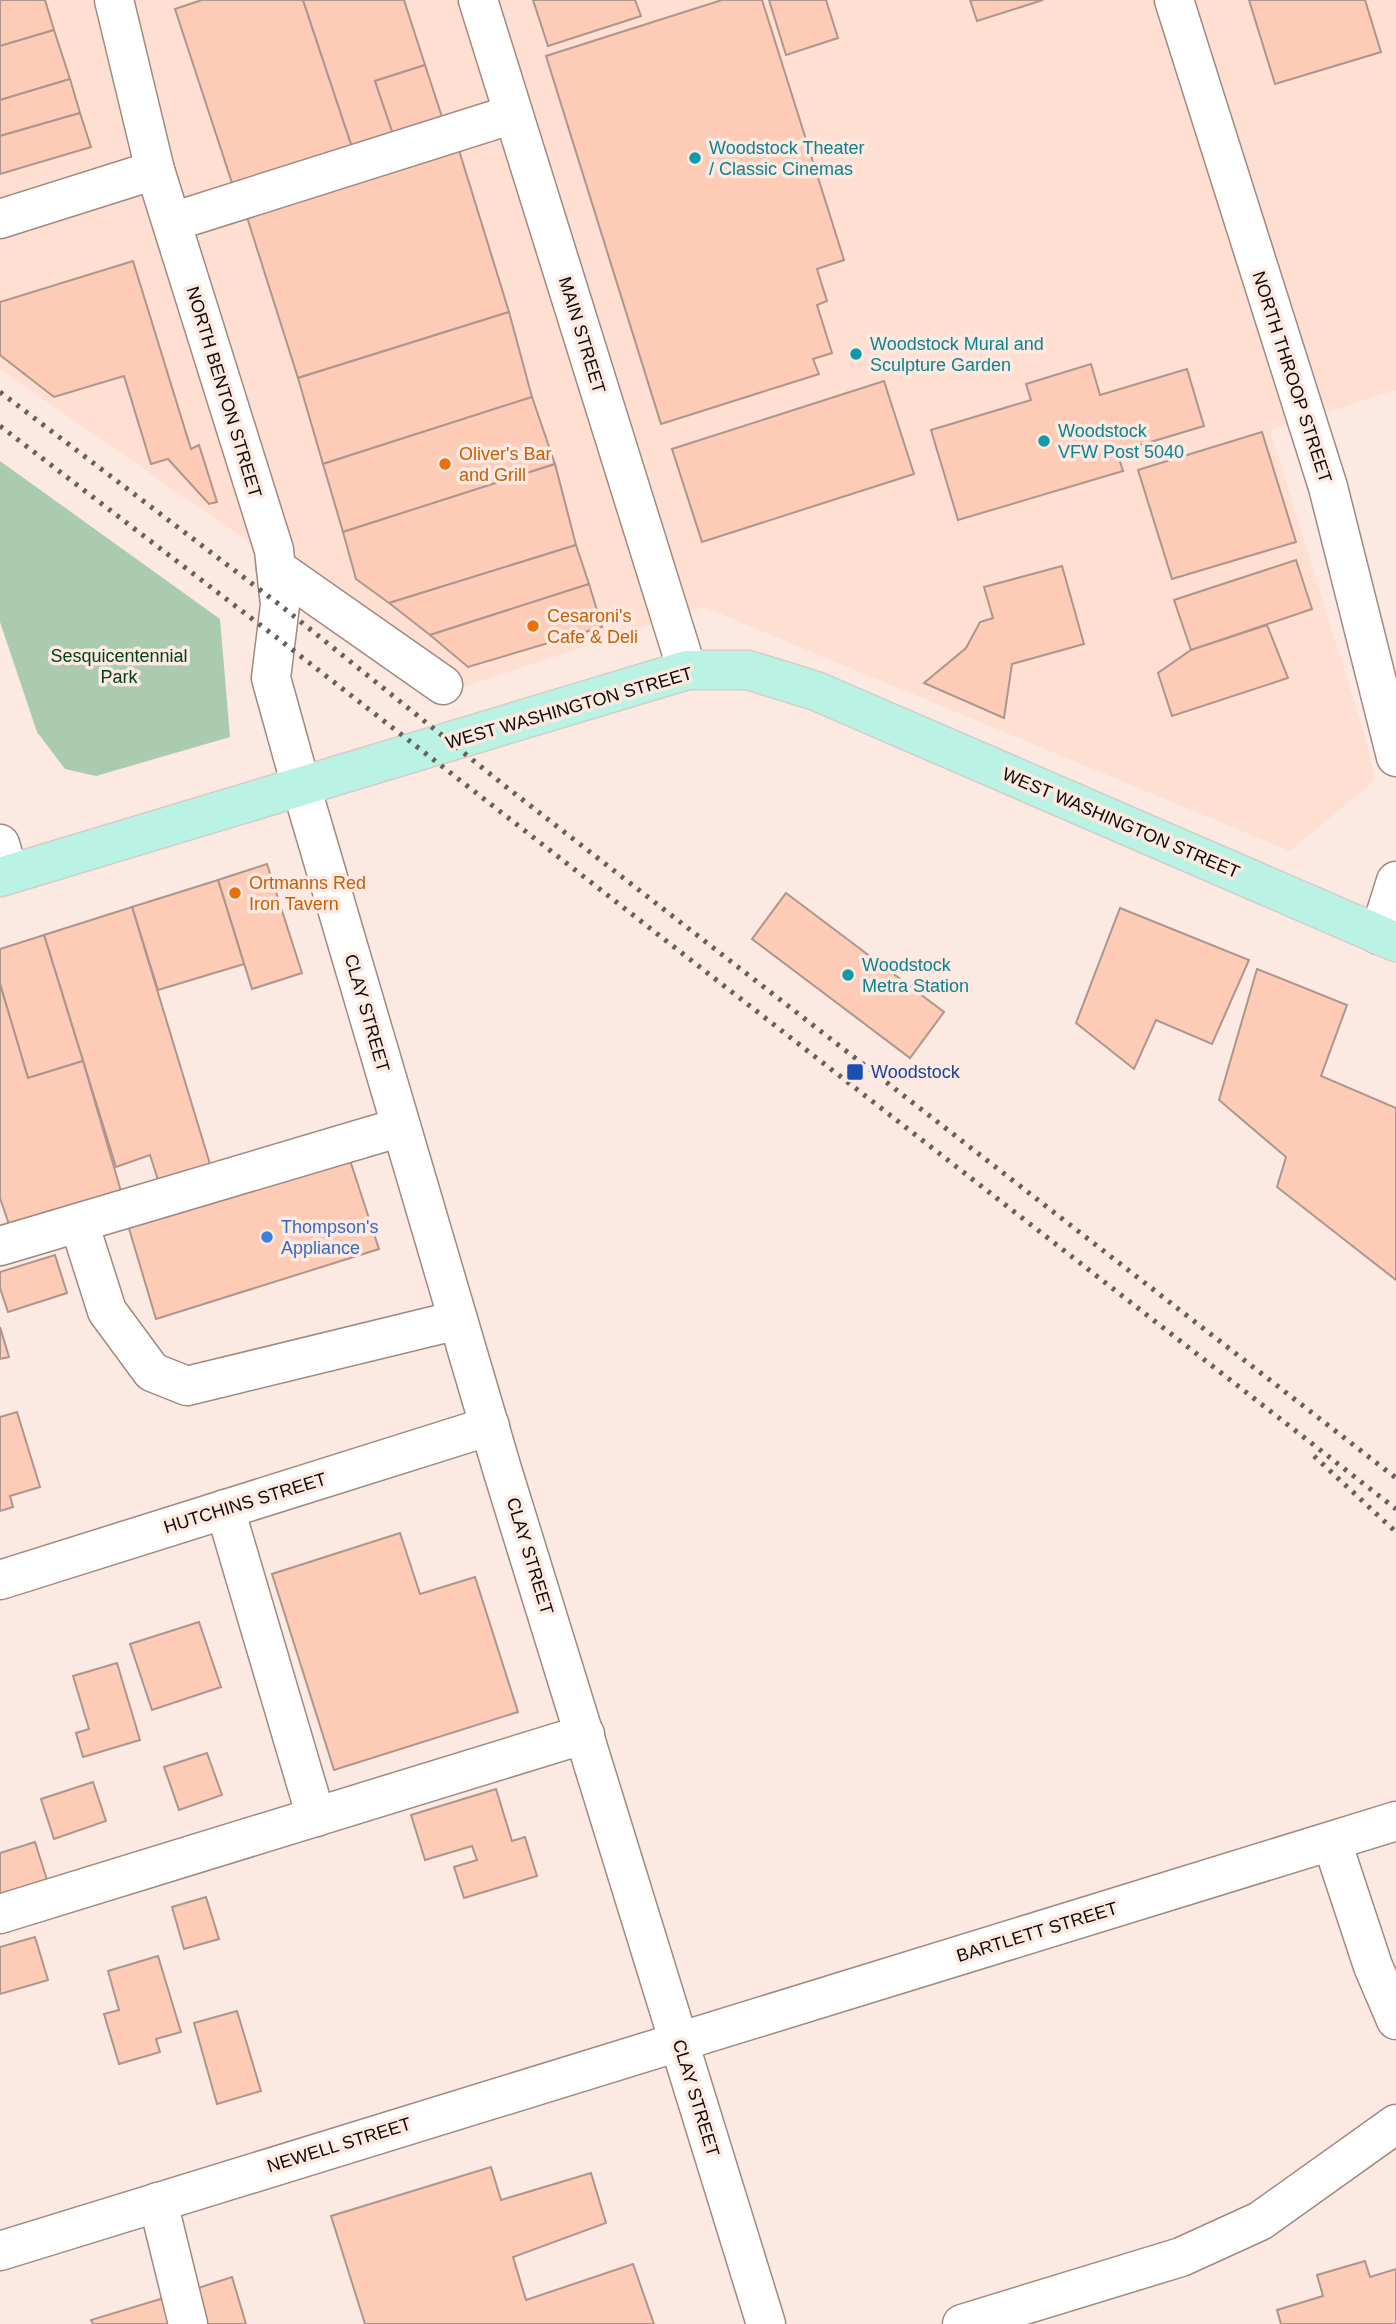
<svg xmlns="http://www.w3.org/2000/svg" width="1396" height="2324" viewBox="0 0 1396 2324" font-family="Arial,sans-serif">
  <rect width="100%" height="100%" fill="#fce9e1"/>
  <polygon fill="#fedfd2" points="0,0 1396,0 1396,390 1270,430 1365,737 1375,780 1290,851 704,607 459,688 0,369"/>
  <polygon fill="#abcbaf" points="0,461 220,619 230,737 96,776 65,769 37,732 0,622"/>
  <g fill="#fdcbb6" stroke="#ac968d" stroke-width="2">
    <polygon points="0,0 45,0 54,30 0,46"/>
    <polygon points="202,0 303,0 353,150 234,189 175,9"/>
    <polygon points="303,0 404,0 425,65 375,81 394,137 353,150"/>
    <polygon points="533,0 635,0 641,16 548,46"/>
    <polygon points="722,0 762,0 844,260 817,269 827,301 817,305 832,353 813,359 819,374 661,424 546,56"/>
    <polygon points="769,0 826,0 838,38 786,55"/>
    <polygon points="970,0 1043,0 977,21"/>
    <polygon points="1249,0 1365,0 1381,52 1275,84"/>
    <polygon points="54,30 70,79 0,100 0,46"/>
    <polygon points="425,65 446,129 394,137 375,81"/>
    <polygon points="70,79 80,113 0,136 0,100"/>
    <polygon points="80,113 91,147 0,174 0,136"/>
    <polygon points="458,147 509,312 298,378 246,214"/>
    <polygon points="133,261 191,449 199,445 217,502 209,504 168,459 151,464 124,376 54,397 0,355 0,302"/>
    <polygon points="509,312 532,397 323,464 298,378"/>
    <polygon points="1091,364 1100,395 1187,369 1204,426 1117,452 1123,471 958,520 931,430 1031,400 1026,384"/>
    <polygon points="884,381 914,474 702,542 672,449"/>
    <polygon points="532,397 555,464 343,532 323,464"/>
    <polygon points="1262,432 1296,542 1172,579 1138,470"/>
    <polygon points="555,464 576,545 389,603 356,579 343,532"/>
    <polygon points="576,545 589,584 430,635 389,603"/>
    <polygon points="1296,560 1312,609 1191,650 1174,600"/>
    <polygon points="1062,566 1084,644 1012,664 1004,718 924,683 966,648 980,622 993,618 984,587"/>
    <polygon points="589,584 602,627 468,667 430,635"/>
    <polygon points="1267,625 1288,678 1172,716 1158,673 1191,650"/>
    <polygon points="267,864 302,973 252,989 218,880"/>
    <polygon points="218,880 244,964 158,990 132,907"/>
    <polygon points="786,893 944,1012 910,1058 752,939"/>
    <polygon points="132,907 210,1164 158,1180 150,1155 116,1167 44,935"/>
    <polygon points="1120,908 1249,960 1212,1044 1156,1020 1134,1069 1076,1023"/>
    <polygon points="44,935 83,1061 28,1078 0,984 0,949"/>
    <polygon points="1257,969 1347,1005 1321,1076 1396,1108 1396,1280 1277,1187 1286,1157 1219,1100"/>
    <polygon points="0,984 28,1078 83,1061 123,1198 12,1233 0,1198"/>
    <polygon points="347,1151 379,1249 156,1319 127,1222"/>
    <polygon points="55,1255 67,1293 8,1312 0,1288 0,1272"/>
    <polygon points="0,1327 9,1357 0,1359"/>
    <polygon points="17,1412 40,1487 10,1496 13,1507 0,1511 0,1417"/>
    <polygon points="400,1533 420,1594 475,1577 518,1712 334,1770 272,1574"/>
    <polygon points="199,1622 221,1687 152,1710 130,1644"/>
    <polygon points="117,1663 140,1740 83,1757 76,1733 89,1729 73,1676"/>
    <polygon points="207,1753 222,1795 179,1810 164,1767"/>
    <polygon points="93,1782 106,1821 54,1839 41,1799"/>
    <polygon points="496,1789 512,1841 525,1837 537,1876 464,1898 454,1867 477,1860 472,1846 425,1860 411,1815"/>
    <polygon points="35,1842 48,1883 0,1899 0,1853"/>
    <polygon points="206,1897 219,1939 184,1949 172,1907"/>
    <polygon points="35,1937 48,1980 0,1994 0,1947"/>
    <polygon points="158,1956 181,2032 156,2039 160,2052 119,2064 104,2014 119,2010 108,1971"/>
    <polygon points="237,2011 261,2091 217,2104 194,2023"/>
    <polygon points="491,2167 501,2200 591,2173 606,2223 513,2257 526,2300 633,2264 654,2324 365,2324 331,2216"/>
    <polygon points="1365,2261 1370,2277 1396,2269 1396,2324 1281,2324 1277,2310 1323,2296 1317,2275"/>
    <polygon points="232,2277 246,2324 202,2324 192,2290"/>
    <polygon points="167,2297 176,2324 93,2324 91,2320"/>
  </g>
  <g fill="none" stroke-linecap="round" stroke-linejoin="round">
    <defs>
      <g id="minor">
        <polyline points="114,0 155,170 274,550 280,605 271,678 301,786 502,1469 766,2324"/>
        <polyline points="478,0 687,670"/>
        <polyline points="1174,0 1328,487 1396,757"/>
        <polyline points="0,219 155,170"/>
        <polyline points="172,222 513,114"/>
        <polyline points="276,568 443,685"/>
        <polyline points="0,844 9,874"/>
        <polyline points="1379,935 1396,881"/>
        <polyline points="79,1223 107,1311 152,1372 187,1386 458,1320"/>
        <polyline points="0,1246 401,1127"/>
        <polyline points="225,1509 316,1817"/>
        <polyline points="0,1580 490,1426"/>
        <polyline points="1332,1842 1373,1966 1396,2020"/>
        <polyline points="0,1914 585,1734"/>
        <polyline points="158,2202 188,2324"/>
        <polyline points="0,2251 1396,1821"/>
        <polyline points="962,2324 1181,2257 1260,2221 1396,2124"/>
      </g>
      <polyline id="major" points="0,877 687,670 748,670 816,691 1396,942"/>
    </defs>
    <use href="#minor" stroke="#9f8a81" stroke-width="41"/>
    <use href="#major" stroke="#cfcecd" stroke-width="41"/>
    <use href="#minor" stroke="#fff" stroke-width="38"/>
    <use href="#major" stroke="#baf2e3" stroke-width="38"/>
    <g stroke="#6a5e5a" stroke-width="5" stroke-dasharray="3.5 7" stroke-linecap="butt">
      <polyline points="0,392 280,605 505,786 1396,1478"/>
      <polyline points="0,426 276,637 1396,1509"/>
      <polyline points="1314,1456 1396,1532"/>
    </g>
  </g>
  <g fill="#0f9aa8" stroke="#fce9e1" stroke-width="2.5">
    <circle cx="695" cy="158" r="7"/>
    <circle cx="856" cy="354" r="7"/>
    <circle cx="1044" cy="441" r="7"/>
    <circle cx="848" cy="975" r="7"/>
  </g>
  <g fill="#e8710a" stroke="#fce9e1" stroke-width="2.5">
    <circle cx="445" cy="464" r="7"/>
    <circle cx="533" cy="626" r="7"/>
    <circle cx="235" cy="893" r="7"/>
  </g>
  <rect fill="#1a4fb4" stroke="#fce9e1" stroke-width="2.5" x="846" y="1063" width="18" height="18" rx="3.5"/>
  <circle fill="#3f7fe0" stroke="#fce9e1" stroke-width="2.5" cx="267" cy="1237" r="7"/>
  <g text-anchor="middle" stroke-width="7" stroke-linejoin="round" paint-order="stroke">
    <g font-size="18" fill="#0d838f" stroke="#fce9e1" text-anchor="start">
      <text x="709" y="154">Woodstock Theater<tspan x="709" dy="21">/ Classic Cinemas</tspan></text>
      <text x="870" y="350">Woodstock Mural and<tspan x="870" dy="21">Sculpture Garden</tspan></text>
      <text x="1058" y="437">Woodstock<tspan x="1058" dy="21">VFW Post 5040</tspan></text>
      <text x="862" y="971">Woodstock<tspan x="862" dy="21">Metra Station</tspan></text>
    </g>
    <g font-size="18" fill="#110a07" stroke="#fce9e1">
      <text transform="translate(582 335) rotate(73)" y="6">MAIN STREET</text>
      <text transform="translate(1292 377) rotate(72)" y="6">NORTH THROOP STREET</text>
      <text transform="translate(224 392) rotate(73)" y="6">NORTH BENTON STREET</text>
      <text transform="translate(569 708) rotate(-16)" y="6">WEST WASHINGTON STREET</text>
      <text transform="translate(1121 823) rotate(23)" y="6">WEST WASHINGTON STREET</text>
      <text transform="translate(367 1013) rotate(74)" y="6">CLAY STREET</text>
      <text transform="translate(245 1503) rotate(-17)" y="6">HUTCHINS STREET</text>
      <text transform="translate(530 1556) rotate(73)" y="6">CLAY STREET</text>
      <text transform="translate(1037 1932) rotate(-17)" y="6">BARTLETT STREET</text>
      <text transform="translate(696 2098) rotate(73)" y="6">CLAY STREET</text>
      <text transform="translate(339 2145) rotate(-17)" y="6">NEWELL STREET</text>
    </g>
    <g font-size="18" fill="#c56008" stroke="#fce9e1" text-anchor="start">
      <text x="459" y="460">Oliver's Bar<tspan x="459" dy="21">and Grill</tspan></text>
      <text x="547" y="622">Cesaroni's<tspan x="547" dy="21">Cafe &amp; Deli</tspan></text>
      <text x="249" y="889">Ortmanns Red<tspan x="249" dy="21">Iron Tavern</tspan></text>
    </g>
    <g font-size="18" fill="#004116" stroke="#fce9e1">
      <text x="119" y="662">Sesquicentennial<tspan x="119" dy="21">Park</tspan></text>
    </g>
    <g font-size="18" fill="#164399" stroke="#fce9e1" text-anchor="start">
      <text x="871" y="1078">Woodstock</text>
    </g>
    <g font-size="18" fill="#366cbe" stroke="#fce9e1" text-anchor="start">
      <text x="281" y="1233">Thompson's<tspan x="281" dy="21">Appliance</tspan></text>
    </g>
  </g>
</svg>
